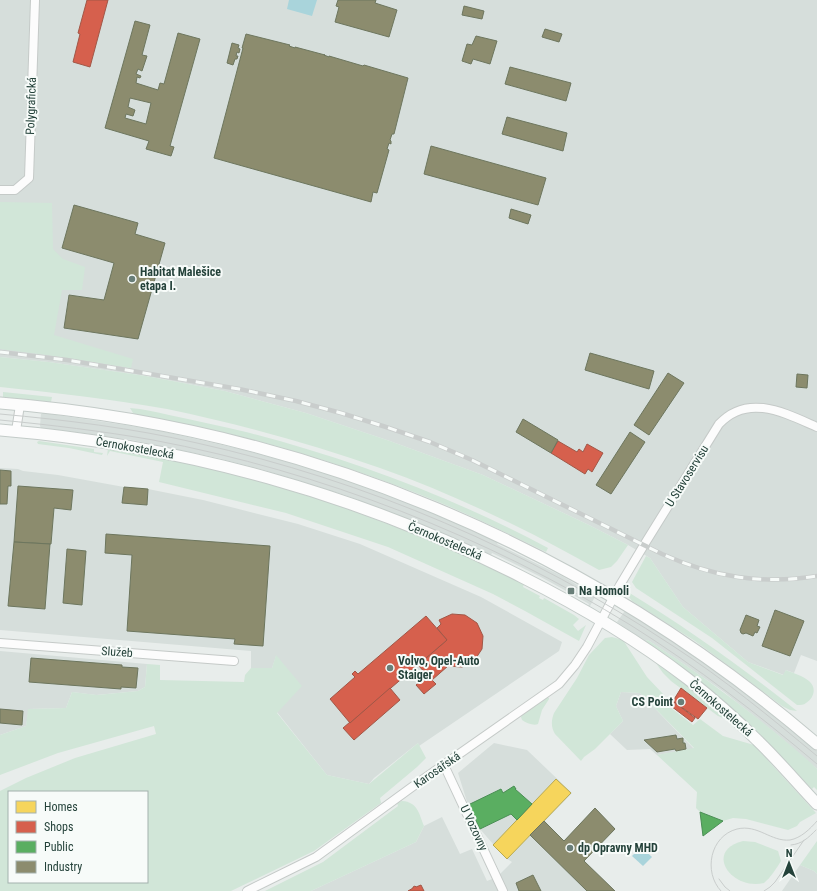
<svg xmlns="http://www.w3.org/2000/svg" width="817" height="891" viewBox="0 0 817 891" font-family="'Roboto Condensed',sans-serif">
  <rect width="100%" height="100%" fill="#e8edeb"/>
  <g fill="#d6dedb">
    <polygon points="0,0 817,0 817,661 801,655 794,673 786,670 784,675 748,662 683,607 650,558 628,545 589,525 483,475 387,440 306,413 225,391 146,376 49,362 0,357"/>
    <polygon points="43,413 125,425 161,431 244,450 320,471 362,485 426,510 498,542 497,544 562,576 594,595 596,593 596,595 590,606 588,606 589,604 570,593 539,576 492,553 491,555 418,523 345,495 264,470 218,458 132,440 75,432 41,428 40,426 41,414"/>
    <polygon points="0,468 18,469 23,471 58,475 124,487 148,489 203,500 298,524 360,544 481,597 562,642 559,651 419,746 418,743 374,778 369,784 327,775 277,712 276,656 272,668 251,668 251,651 0,630"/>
    <polygon points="626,611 666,636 725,677 796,733 817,751 817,769 779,736 724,692 678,660 648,640 645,641 618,623 617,622 624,612"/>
    <polygon points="0,651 147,664 145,687 138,691 96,695 72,692 66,708 29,709 26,726 0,735"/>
    <polygon points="621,692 640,693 694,749 657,755 650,749 627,750 610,734 623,721 616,706"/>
    <polygon points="494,743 527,750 572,793 545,821 564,841 595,808 615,828 584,861 615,891 311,891 416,842 424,826 442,817 460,854 472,849 487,881 497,877 512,862 507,859 493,844 480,829 468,805 458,773"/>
    <polygon points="800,865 814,871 817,874 817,891 782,891"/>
  </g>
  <g fill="#d1e6d8" fill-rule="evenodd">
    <polygon points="0,202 52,203 53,249 63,259 85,267 82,290 62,290 54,335 133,359 131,368 47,355 0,349"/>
    <path d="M0 357 49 362 146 376 225 391 306 413 387 440 483 475 589 525 628 545 617 561 611 567 599 570C570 554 541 538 512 524 469 503 425 484 380 468 311 444 239 424 167 409 111 399 56 393 0 387Z"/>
    <polygon points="3,392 52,397 51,402 3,397"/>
    <path d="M130 408C143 409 156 412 169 415 194 420 220 426 246 432 350 459 453 497 548 548L546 552C511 535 477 518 441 503 343 463 241 432 136 415L133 413Z"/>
    <polygon points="39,441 94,449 94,452 103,453 102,455 69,448 38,444 37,442"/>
    <path d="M108 448C256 473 390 517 524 584L523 587 540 596 539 598 543 600 544 598 574 615 579 619 573 625 578 631 586 625 579 641 525 611 493 594 388 547 286 513 159 482 163 462 110 451 107 456Z"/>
    <path d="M646 556 650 558 683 607 748 662 783 675 786 670C793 673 803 676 809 681 817 688 814 698 806 703 804 705 800 705 797 705L712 638 636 588 632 582Z"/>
    <path d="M628 592C687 628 743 668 797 711L790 710 782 706 741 675 695 641 632 601 629 597Z"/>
    <path d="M612 637 623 640 647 677 664 695 661 700 693 725 700 719 723 736 754 745 816 813 800 822 797 826 788 830 746 819 733 818 723 821 700 812 696 808 697 792 657 755 694 748 640 693 621 692 616 706 623 721 595 749 584 757 581 761 555 734C551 727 551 721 554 713L577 678 589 655 605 638Z"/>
    <path d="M648 640C705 677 760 718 811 763L817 769V790L814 787 812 789C780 755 749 722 713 692 692 674 668 657 645 641Z"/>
    <path d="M276 655 302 686 277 713 327 775 369 784 418 743 426 758 417 767 380 798 381 803 314 851 231 891H0V791L26 778 75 758 156 734 154 726 58 753 0 775V735L26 726 28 709 66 708 72 692 97 695 138 691 145 687 147 664 160 665V680L244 682 245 675 251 668H272ZM9 792H147V882H9Z"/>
    <polygon points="656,663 686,685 728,720 718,716 671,681 663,673"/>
    <path d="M547 697 549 698V699L542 710 538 724C534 726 526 723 522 720L521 717 522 715Z"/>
    <path d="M402 801C418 802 419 814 424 826L416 842 311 891H265L323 862 398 806 397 803Z"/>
    <path d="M743 841 755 842 778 851 781 861C776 869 771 877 764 883 732 891 703 851 743 841Z"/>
    <polygon points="817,841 817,874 814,871 800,865"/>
  </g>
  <g fill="#a9d4db">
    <polygon points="289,0 317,0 312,16 287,9"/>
    <polygon points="641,847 652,857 643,866 632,856"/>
  </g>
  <polygon fill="#f6d55c" stroke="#b7a952" points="556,779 571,793 507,859 493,845"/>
  <g fill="#d6604d" stroke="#a15747">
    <polygon points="87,0 108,0 90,67 73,62 80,34 78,33"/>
    <polygon points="558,441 577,452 579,449 583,452 587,444 603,453 592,472 588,469 585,474 551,453"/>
    <polygon points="452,614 465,615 477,623 483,636 482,649 474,661 462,667 448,666 432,680 436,684 424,694 416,685 427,675 418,665 447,640 437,628 441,624 439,620"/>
    <polygon points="426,616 447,640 350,723 330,699 355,677 352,674 355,671 358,674"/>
    <polygon points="390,688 400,700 354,740 343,728 350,722 350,723"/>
    <polygon points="681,688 707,708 698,719 673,701"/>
    <polygon points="670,699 695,718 692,722 667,703"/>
    <polygon points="421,885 424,891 408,891 413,888 413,887 415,886 416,887"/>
  </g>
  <g fill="#5aae61" stroke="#4a8e55">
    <polygon points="514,786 516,789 515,789 532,804 517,820 511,814 480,829 468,805 501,789 503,793"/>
    <polygon points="700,812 723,821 703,836"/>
  </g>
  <g fill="#8c8c6e" stroke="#6d765e" fill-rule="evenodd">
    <polygon points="338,0 376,0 375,3 397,10 389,37 335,22 339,7 336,6"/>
    <polygon points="464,6 484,11 482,19 462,15"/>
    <path d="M135 21 150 25 142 55 147 56 142 71 138 69 136 74 141 76 140 78 137 77 136 83 158 90 160 83 164 84 178 33 200 39 170 146 174 147 171 156 146 149 149 141 105 128ZM130 98 151 103 146 124 125 118 126 114 133 116 135 110 128 107Z"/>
    <polygon points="545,29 562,34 559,42 542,37"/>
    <polygon points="246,34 290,45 289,46 295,48 295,47 325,55 324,55 329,57 329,56 363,66 364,65 408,78 394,134 392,134 390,140 391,141 391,144 389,143 387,149 389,150 377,193 373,192 371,202 214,158 243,48 242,48"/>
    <polygon points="476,36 497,41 490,64 473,59 471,64 462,61 467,44 472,45"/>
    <polygon points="232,43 239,45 238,48 240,49 239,53 237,52 236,56 238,56 237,59 235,59 233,65 227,63"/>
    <polygon points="510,67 571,83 566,101 505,84"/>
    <polygon points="507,117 567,133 563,151 502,134"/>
    <polygon points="431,146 546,178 538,205 424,174"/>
    <polygon points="74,205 138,223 135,234 165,243 138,339 64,328 69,295 104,300 114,263 62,248"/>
    <polygon points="511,209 531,215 528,224 509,218"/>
    <polygon points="590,353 654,371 649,389 585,370"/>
    <polygon points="668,373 684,383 649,435 634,425"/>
    <polygon points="797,374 808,375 807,388 796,387"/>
    <polygon points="523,419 558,440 551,453 516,432"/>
    <polygon points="630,432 645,442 611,494 596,485"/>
    <polygon points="0,470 11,471 11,486 8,486 7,504 0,504"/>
    <polygon points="18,486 73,490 71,510 54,508 51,544 14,542"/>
    <polygon points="124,487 148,489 147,505 122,503"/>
    <polygon points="106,534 270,546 263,646 234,644 235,639 127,631 132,555 105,553"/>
    <polygon points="14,542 50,544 45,609 8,606"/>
    <polygon points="67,549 86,551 82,605 63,603"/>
    <polygon points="775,610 804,621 790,656 762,646"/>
    <polygon points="746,615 759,620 757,626 760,627 757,633 755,632 753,636 746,633 743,634 741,633 740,630"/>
    <polygon points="31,658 122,665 122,667 138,668 136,688 121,687 121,689 29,682"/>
    <polygon points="0,709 23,711 22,725 0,723"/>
    <polygon points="676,735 677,739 683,738 683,743 685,743 686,749 676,751 675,749 657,752 644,740"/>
    <polygon points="595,808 615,829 584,861 615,891 587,891 530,835 544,821 564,841"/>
    <polygon points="533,875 541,891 519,891 516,883"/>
  </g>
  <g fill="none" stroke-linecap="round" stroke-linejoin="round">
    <defs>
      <g id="minor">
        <polyline points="0,190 15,190 29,178 35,0"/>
        <polyline points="16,431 20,405"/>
        <polyline points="0,643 234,661"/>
        <polyline points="444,765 503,891"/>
        <path d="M247 891 316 857 412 787 559 684 575 665 587 647 620 585 644 545 719 424C748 393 785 413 817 427"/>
      </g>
      <g id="secondary">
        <path d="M0 403C303 427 587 546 817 744"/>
        <path d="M0 430C182 445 360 494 522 577 580 606 636 639 688 679 712 698 735 718 757 740 778 760 797 783 817 804"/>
      </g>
    </defs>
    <use href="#minor" stroke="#c5cac8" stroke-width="10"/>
    <use href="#secondary" stroke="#c3cbc8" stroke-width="13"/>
    <use href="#minor" stroke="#fcfcfc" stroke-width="8"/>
    <use href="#secondary" stroke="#fcfcfc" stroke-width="11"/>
    <g stroke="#c9cdcc" stroke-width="1">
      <path d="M0 414C66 420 132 428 197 443 367 481 528 550 673 646 724 679 770 717 817 756"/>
      <path d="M0 420C51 425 102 431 153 440 322 472 486 536 632 626 697 667 758 714 817 764"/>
      <path d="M791 845C802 844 808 838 816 830"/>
      <polyline points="719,879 725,887 730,891"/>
      <path d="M721 891C703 872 710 836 737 829 758 824 771 842 790 840 801 838 810 829 817 821"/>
      <polyline points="764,891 770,887 775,882 804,840"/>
    </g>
    <defs>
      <path id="rail" d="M0 352 67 360 239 389 296 401 341 413 386 427 430 442 472 460 662 554C713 577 762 585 817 576"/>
    </defs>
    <use href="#rail" stroke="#c9cdcc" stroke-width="4.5"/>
    <use href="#rail" stroke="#f7fbf9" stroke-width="3" stroke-dasharray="9" stroke-linecap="butt"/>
  </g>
  <g fill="#697e78" stroke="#f7fbf9" stroke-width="1.5">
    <circle cx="132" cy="279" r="4"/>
    <rect x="567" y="587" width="8" height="8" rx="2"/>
    <circle cx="390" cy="668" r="4"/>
    <circle cx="681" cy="702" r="4"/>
    <circle cx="570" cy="848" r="4"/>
  </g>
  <g text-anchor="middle" stroke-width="4" stroke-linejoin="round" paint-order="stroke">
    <g font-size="12" fill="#24423a" stroke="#f7fbf9">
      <text transform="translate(31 106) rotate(-88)" y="4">Polygrafická</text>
      <text transform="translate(135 448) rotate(10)" y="4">Černokostelecká</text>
      <text transform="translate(687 476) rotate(-58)" y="4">U Stavoservisu</text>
      <text transform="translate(445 541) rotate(23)" y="4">Černokostelecká</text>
      <text transform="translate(117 652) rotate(4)" y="4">Služeb</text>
      <text transform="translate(721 708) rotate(41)" y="4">Černokostelecká</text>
      <text transform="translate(437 770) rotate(-35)" y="4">Karosářská</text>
      <text transform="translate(474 828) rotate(65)" y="4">U Vozovny</text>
    </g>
    <g font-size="12" font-weight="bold" fill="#24423a" stroke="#f7fbf9" text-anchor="start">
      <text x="140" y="276">Habitat Malešice<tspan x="140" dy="14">etapa I.</tspan></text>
      <text x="579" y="595">Na Homoli</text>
      <text x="398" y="665">Volvo, Opel-Auto<tspan x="398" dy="14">Staiger</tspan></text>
      <text x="673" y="706" text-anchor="end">CS Point</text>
      <text x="578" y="852">dp Opravny MHD</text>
    </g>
  </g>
  <rect x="8" y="791" width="140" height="92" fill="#f7fbf9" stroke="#a3b1ad"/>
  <rect x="16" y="801" width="20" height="12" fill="#f6d55c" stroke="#a3b1ad"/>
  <text x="44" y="811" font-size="12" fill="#24423a">Homes</text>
  <rect x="16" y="821" width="20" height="12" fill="#d6604d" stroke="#a3b1ad"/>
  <text x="44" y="831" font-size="12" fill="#24423a">Shops</text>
  <rect x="16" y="841" width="20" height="12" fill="#5aae61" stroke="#a3b1ad"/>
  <text x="44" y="851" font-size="12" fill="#24423a">Public</text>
  <rect x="16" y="861" width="20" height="12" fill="#8c8c6e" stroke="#a3b1ad"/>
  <text x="44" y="871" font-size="12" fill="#24423a">Industry</text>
  <g transform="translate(789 863)" stroke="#f7fbf9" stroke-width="3" paint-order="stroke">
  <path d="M0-3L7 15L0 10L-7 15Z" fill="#24423a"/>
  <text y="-6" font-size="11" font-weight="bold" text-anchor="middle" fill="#24423a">N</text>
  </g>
</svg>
